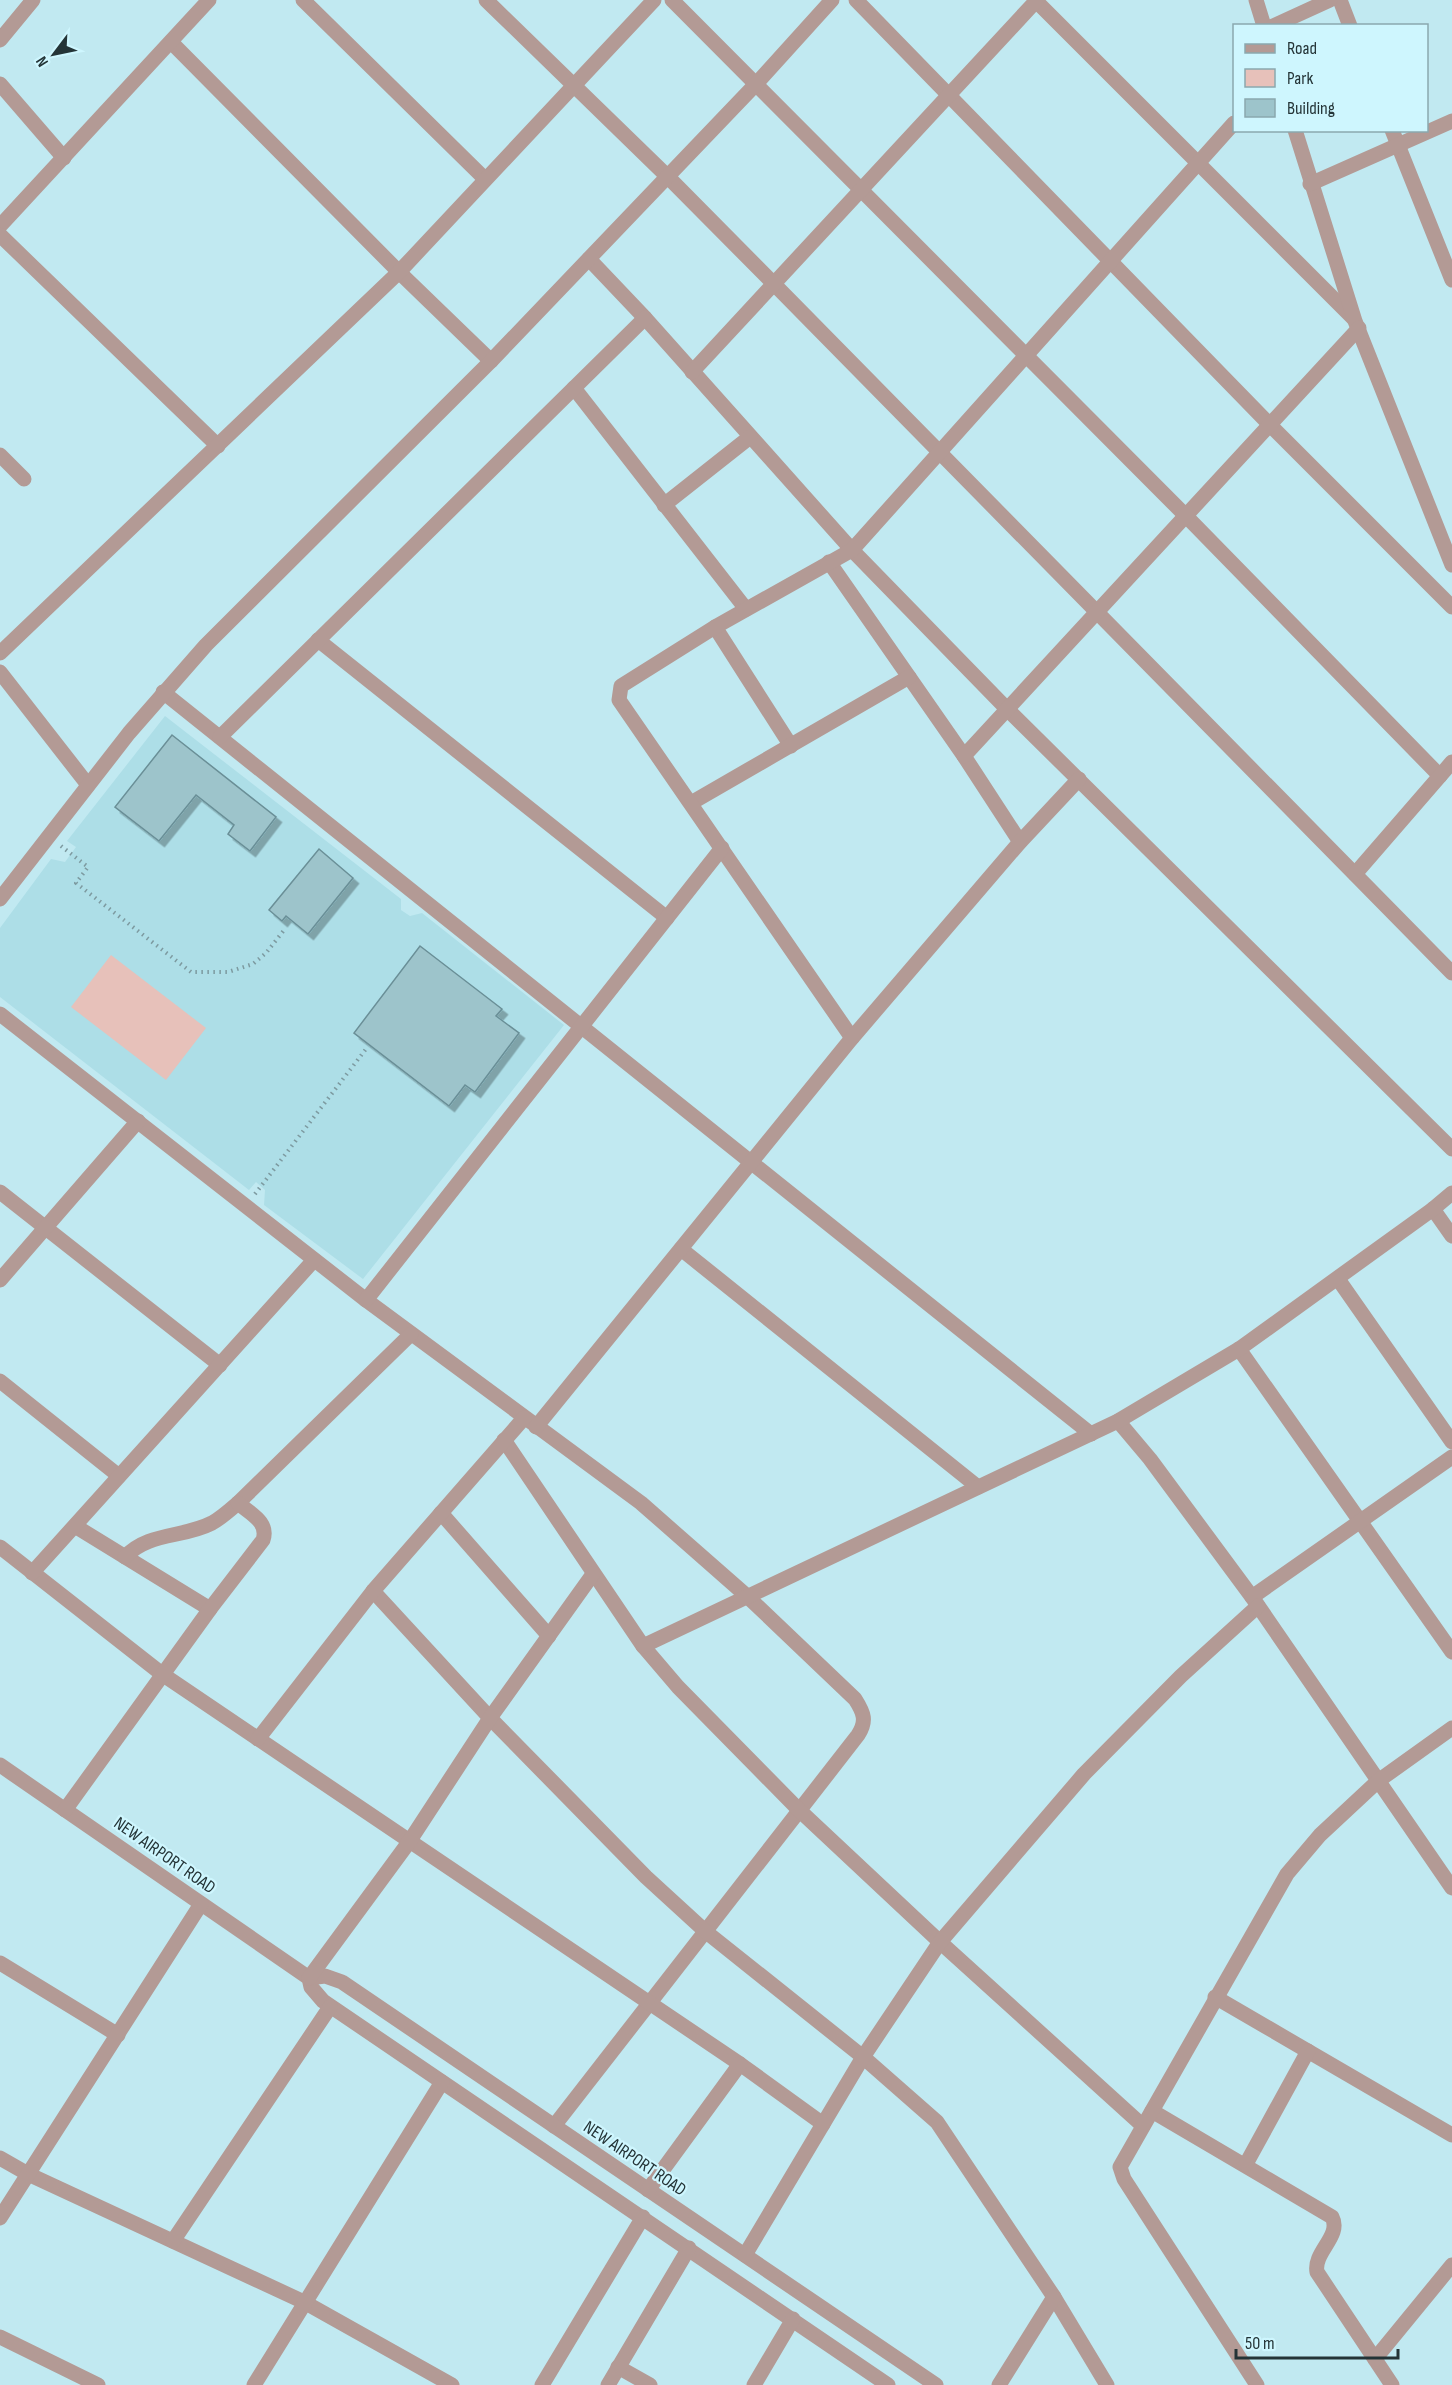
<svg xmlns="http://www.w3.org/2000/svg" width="1452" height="2385" viewBox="0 0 1452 2385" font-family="'Sofia Sans Condensed',sans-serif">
  <defs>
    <filter id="shadow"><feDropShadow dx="5.5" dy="5.5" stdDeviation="0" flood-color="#0004"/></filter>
  </defs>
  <rect width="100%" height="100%" fill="#c1e9f1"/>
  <polygon fill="#addee7" points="165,716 401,899 401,910 410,916 422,913 564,1025 363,1279 264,1205 265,1190 256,1182 249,1190 0,997 0,928 51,859 65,862 76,847 67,841"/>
  <polygon fill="#e7c1ba" points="111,955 206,1028 166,1080 71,1007"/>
  <g fill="#9dc4cb" stroke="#6a8f97" stroke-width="1.5" filter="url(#shadow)">
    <polygon points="172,735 276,817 250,851 228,834 234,825 196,795 159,841 115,807"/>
    <polygon points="319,849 353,878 308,934 286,916 282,921 269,910"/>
    <polygon points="420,946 502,1009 496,1016 519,1033 475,1092 465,1085 449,1106 354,1033"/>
  </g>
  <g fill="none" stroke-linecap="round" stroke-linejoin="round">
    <g stroke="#7d9aa0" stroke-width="4" stroke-dasharray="1.5 4.5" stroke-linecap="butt">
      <polyline points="61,846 88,867 76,883 191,972 228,972 253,964 266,953 285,929"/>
      <polyline points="255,1194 366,1049"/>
    </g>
    <g stroke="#b39a95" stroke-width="15">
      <polyline points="303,0 485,179"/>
      <polyline points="486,0 668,177 774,284 1452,973"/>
      <polyline points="672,0 1186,516 1440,776"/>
      <polyline points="856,0 1270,425 1452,607"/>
      <polyline points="1035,0 1353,318"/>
      <polyline points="1256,0 1264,26"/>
      <polyline points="1340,0 1350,26"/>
      <polyline points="1273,26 1330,0"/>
      <polyline points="0,40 33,0"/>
      <polyline points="171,42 399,272 491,361"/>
      <polyline points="0,84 64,158"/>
      <polyline points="1295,130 1355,321 1452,565"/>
      <polyline points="1392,130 1452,280"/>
      <polyline points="1310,184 1452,121"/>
      <polyline points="0,226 209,0"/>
      <polyline points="0,235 218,446"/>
      <polyline points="589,259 645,318 852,550 1007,709 1452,1149"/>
      <polyline points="692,372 1037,0"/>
      <polyline points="574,388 746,609"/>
      <polyline points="0,455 24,479"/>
      <polyline points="664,505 750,437"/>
      <polyline points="829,562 964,756 1020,842"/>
      <polyline points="715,627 791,746"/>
      <polyline points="318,640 667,918"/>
      <polyline points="0,653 399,272 654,0"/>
      <polyline points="0,672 88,785"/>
      <polyline points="163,692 1091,1434"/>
      <polyline points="220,737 645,318"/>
      <polyline points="964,756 1359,328"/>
      <polyline points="691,803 909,677"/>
      <polyline points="1355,874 1452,762"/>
      <polyline points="0,899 129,733 206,645 491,361 756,84 832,0"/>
      <path d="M0 1014 366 1300 641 1503 748 1597 855 1699C864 1713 867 1721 858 1735L554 2126"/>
      <polyline points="852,1038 619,700 621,686 715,627 852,550 1234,123"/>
      <polyline points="0,1192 220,1365"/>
      <polyline points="1433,1209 1452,1236"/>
      <polyline points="681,1249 978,1487"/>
      <polyline points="1338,1279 1452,1442"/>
      <polyline points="0,1280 138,1121"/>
      <polyline points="366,1300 722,848"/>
      <polyline points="1239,1349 1452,1652"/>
      <polyline points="0,1381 119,1476"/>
      <polyline points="1118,1421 1150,1459 1252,1597 1452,1888"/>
      <polyline points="536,1427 852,1038 1020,842 1079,779"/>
      <polyline points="504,1440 643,1646 678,1687 798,1809 940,1942 1143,2126"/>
      <polyline points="441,1513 549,1636"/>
      <polyline points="75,1526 210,1609"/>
      <polyline points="0,1547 162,1674 740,2064 823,2124"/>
      <path d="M125 1557C148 1532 183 1538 212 1523 221 1518 230 1510 238 1503L411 1334"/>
      <polyline points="32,1573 314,1260"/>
      <polyline points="373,1591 490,1718 646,1877 705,1931 863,2057 937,2122 1054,2297 1107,2385"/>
      <polyline points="1252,1597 1452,1457"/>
      <polyline points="643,1646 1118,1421 1239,1349 1433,1209 1452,1193"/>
      <polyline points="258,1739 373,1591 524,1418"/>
      <polyline points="0,1765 309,1978 311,1987 323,2001 888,2385"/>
      <path d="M65 1810 210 1609 263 1540C269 1522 251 1514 238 1503"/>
      <polyline points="0,1963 118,2035"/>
      <polyline points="309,1978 325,1976 342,1982 936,2385"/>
      <polyline points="309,1978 409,1842 490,1718 593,1574"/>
      <polyline points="1215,1997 1452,2135"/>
      <path d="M1152 2111 1332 2217C1342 2236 1313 2252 1317 2272L1392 2385"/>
      <polyline points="0,2158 28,2174 304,2302 452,2385"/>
      <polyline points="1246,2164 1308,2051"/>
      <polyline points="648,2190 740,2064"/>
      <polyline points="0,2218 201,1904"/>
      <polyline points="173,2241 330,2007"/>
      <polyline points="745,2255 863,2057 940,1942 1084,1774 1181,1676 1258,1606"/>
      <polyline points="0,2337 98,2385"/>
      <polyline points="1375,2359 1452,2265"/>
      <polyline points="618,2367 650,2385"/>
      <polyline points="254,2385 442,2082"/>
      <polyline points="542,2385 643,2217"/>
      <polyline points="608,2385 689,2248"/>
      <polyline points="754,2385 793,2319"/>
      <polyline points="999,2385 1054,2297"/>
      <polyline points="1257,2385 1124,2179 1120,2167 1287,1874 1320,1835 1378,1781 1452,1728"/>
    </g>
  </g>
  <g text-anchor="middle" stroke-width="4.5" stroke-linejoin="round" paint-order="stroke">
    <g font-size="18" fill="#243437" stroke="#cef6fe">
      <text transform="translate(165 1855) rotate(35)" y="6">NEW AIRPORT ROAD</text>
      <text transform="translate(635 2158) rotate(34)" y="6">NEW AIRPORT ROAD</text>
    </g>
  </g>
  <rect x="1233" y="24" width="195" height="108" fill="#cef6fe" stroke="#8aa8ae" stroke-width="1.5"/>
  <rect x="1245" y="44" width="30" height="9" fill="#b39a95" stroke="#8aa8ae" stroke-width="1.5"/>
  <text x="1287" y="54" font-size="18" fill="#243437">Road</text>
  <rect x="1245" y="69" width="30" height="18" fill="#e7c1ba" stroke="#8aa8ae" stroke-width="1.5"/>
  <text x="1287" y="84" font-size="18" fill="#243437">Park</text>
  <rect x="1245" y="99" width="30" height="18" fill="#9dc4cb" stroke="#8aa8ae" stroke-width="1.5"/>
  <text x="1287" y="114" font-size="18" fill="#243437">Building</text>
  <g transform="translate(54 54) rotate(238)" stroke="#cef6fe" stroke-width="4.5" paint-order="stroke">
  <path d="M0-4.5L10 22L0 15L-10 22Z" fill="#243437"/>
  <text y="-9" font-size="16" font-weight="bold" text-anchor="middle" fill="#243437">N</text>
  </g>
  <path d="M1236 2349v9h162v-9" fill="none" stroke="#243437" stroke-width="3"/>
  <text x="1245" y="2349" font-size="18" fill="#243437" stroke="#cef6fe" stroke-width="4.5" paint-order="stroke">50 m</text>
</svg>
